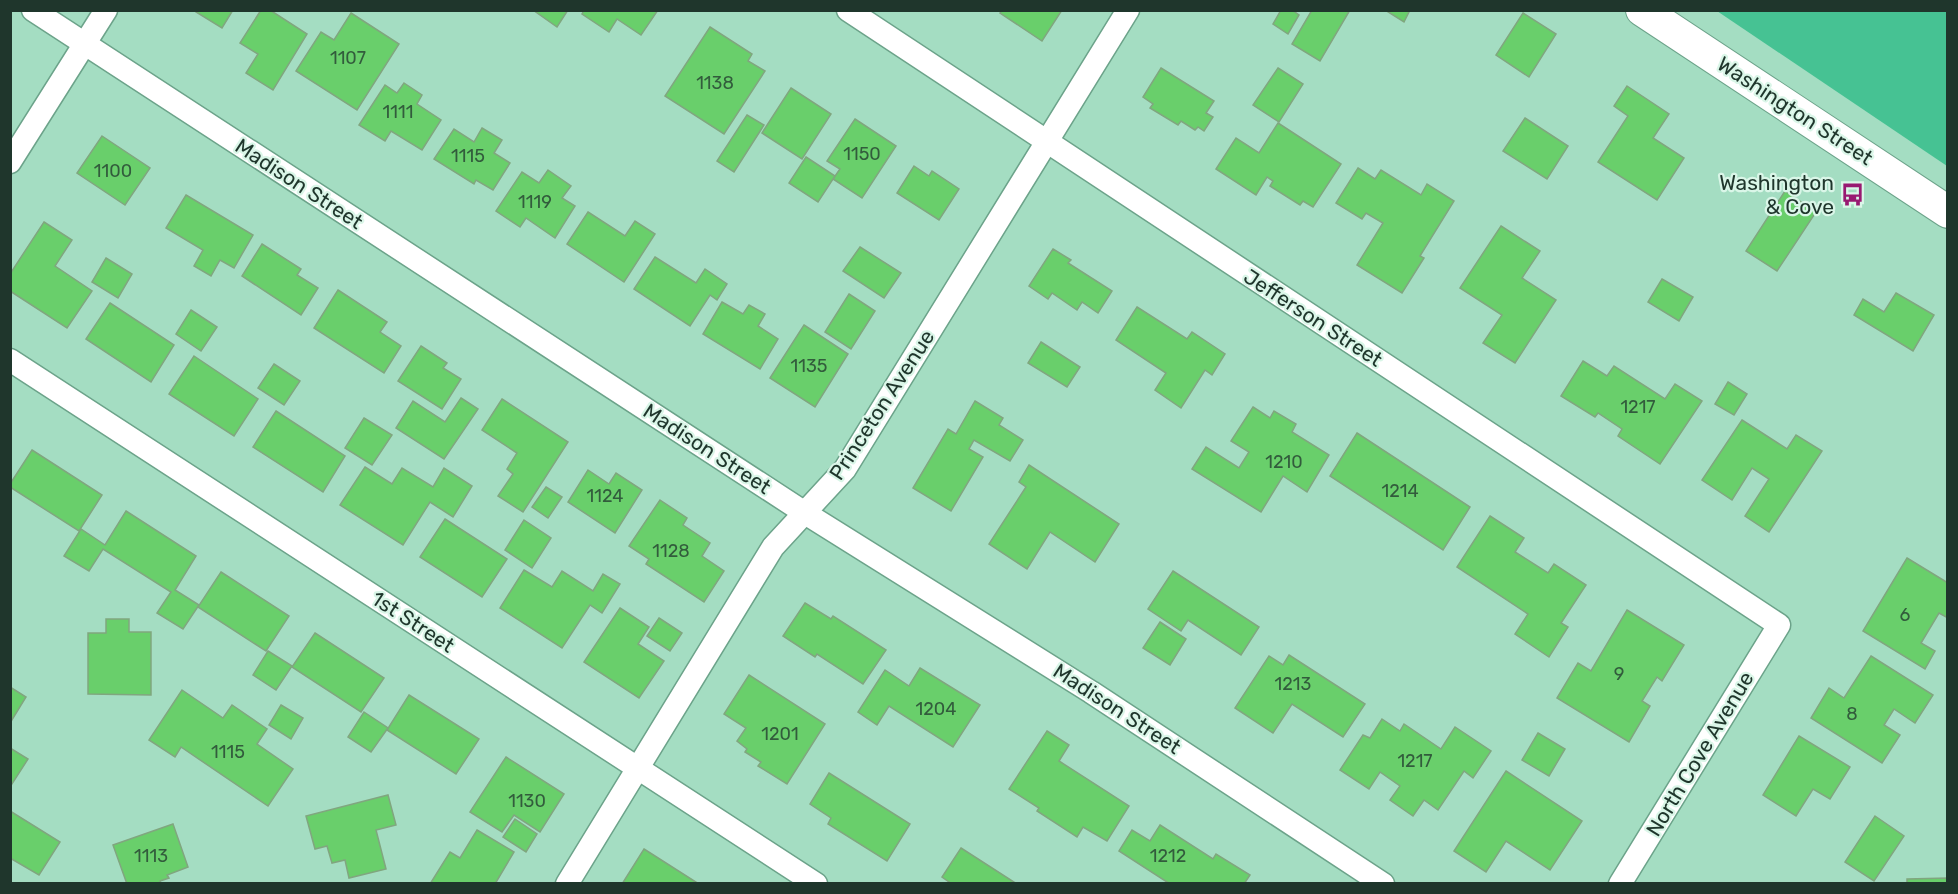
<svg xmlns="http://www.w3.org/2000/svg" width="1958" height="894" viewBox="0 0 1958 894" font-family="Rubik,sans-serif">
  <rect width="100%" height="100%" fill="#a4ddc2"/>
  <polygon fill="#46c293" points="1717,11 1947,11 1947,166"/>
  <g fill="#69cf6b" stroke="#80a67f" stroke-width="1.5">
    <polygon points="197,10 233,10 222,28 196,12"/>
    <polygon points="261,10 270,10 307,34 273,90 246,73 258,54 240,43"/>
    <polygon points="533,10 568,10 557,27"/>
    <polygon points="584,10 658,10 641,35 617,19 609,32 582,14"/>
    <polygon points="1002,10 1062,10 1042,41 1000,13"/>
    <polygon points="1281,10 1292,10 1299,15 1288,34 1273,24"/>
    <polygon points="1312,10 1350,10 1320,61 1292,44"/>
    <polygon points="1385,10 1410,10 1404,22"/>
    <polygon points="351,13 399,44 357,110 296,71 321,32 334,40"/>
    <polygon points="1523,13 1556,34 1529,77 1496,55"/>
    <polygon points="710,27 752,54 748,61 765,71 724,134 665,96"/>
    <polygon points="1161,68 1214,101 1206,113 1213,117 1204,131 1198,127 1195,130 1181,121 1178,125 1150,108 1153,104 1143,97"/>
    <polygon points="1278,68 1303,84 1279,122 1253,105"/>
    <polygon points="404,83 422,95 417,104 441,120 422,150 391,131 385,141 359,125 385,85 397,93"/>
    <polygon points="1627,86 1669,114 1653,138 1684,158 1657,200 1598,162 1628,116 1614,106"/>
    <polygon points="791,88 831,114 802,159 762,133"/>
    <polygon points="747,115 764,125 734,172 717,161"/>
    <polygon points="1525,118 1568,146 1547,179 1503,151"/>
    <polygon points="855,119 896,146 862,198 833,179 840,169 827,161"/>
    <polygon points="1278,123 1341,164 1313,207 1303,201 1300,205 1270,186 1273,181 1267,177 1256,195 1216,169 1236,138 1259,153"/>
    <polygon points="482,128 502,140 494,153 510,163 493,190 476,180 474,184 434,159 454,129 474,142"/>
    <polygon points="102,136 150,168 125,205 77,173"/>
    <polygon points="806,157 835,176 818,202 789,183"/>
    <polygon points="914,166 929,176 932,171 959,189 939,220 897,193"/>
    <polygon points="1358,168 1375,179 1381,170 1421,195 1427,184 1454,201 1420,256 1424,258 1402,293 1357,265 1383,223 1366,213 1362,219 1336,203"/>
    <polygon points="548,170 571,186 562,198 575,206 555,238 526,218 520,227 496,211 522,172 539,183"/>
    <polygon points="1785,191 1816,212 1777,271 1746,251"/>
    <polygon points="186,195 253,235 234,268 220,260 211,276 194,266 203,250 166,228"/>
    <polygon points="588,212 625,236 635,221 655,234 624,282 567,244"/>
    <polygon points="44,222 72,240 55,266 92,291 67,328 10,291 10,274"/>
    <polygon points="1501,226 1540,251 1522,278 1556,300 1515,363 1483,343 1502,315 1460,288"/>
    <polygon points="262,244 301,269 297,275 318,288 301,315 242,276"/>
    <polygon points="860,247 901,273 884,298 843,271"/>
    <polygon points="1053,249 1071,260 1068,263 1112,291 1098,313 1082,302 1077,310 1052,293 1048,299 1029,286"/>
    <polygon points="655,257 696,283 705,269 727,284 717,300 710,295 690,326 634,289"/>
    <polygon points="106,258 132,274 118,298 92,282"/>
    <polygon points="1662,279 1693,297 1679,321 1648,302"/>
    <polygon points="338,290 387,322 380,332 401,346 384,373 314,328"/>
    <polygon points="1896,293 1934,315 1913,351 1854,315 1863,299 1884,312"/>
    <polygon points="849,294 875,311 851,349 825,332"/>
    <polygon points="722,302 743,314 749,305 765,314 758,326 778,339 760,369 703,334"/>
    <polygon points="110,303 174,345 151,382 86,339"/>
    <polygon points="1137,307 1187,339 1192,332 1225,354 1212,375 1205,370 1181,408 1155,390 1166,373 1116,340"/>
    <polygon points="191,310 217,327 201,351 176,334"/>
    <polygon points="804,325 848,354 815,407 770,378"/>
    <polygon points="1041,342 1080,367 1067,387 1028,363"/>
    <polygon points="421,346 447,363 443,368 461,379 442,409 398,381"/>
    <polygon points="194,356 258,399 234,436 169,394"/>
    <polygon points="1583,361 1607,376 1614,366 1665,399 1675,384 1702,401 1660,464 1618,436 1622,429 1598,413 1595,417 1561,396"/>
    <polygon points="274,364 300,381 284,405 258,388"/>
    <polygon points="1728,382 1747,394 1734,415 1715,404"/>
    <polygon points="461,398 478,409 444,459 396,428 413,401 445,422"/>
    <polygon points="502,399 568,442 523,512 498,496 513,474 507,469 517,453 482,430"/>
    <polygon points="975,401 1003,418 999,425 1023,440 1010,461 974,440 969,449 983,457 951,511 913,488 948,429 956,434"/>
    <polygon points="1253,407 1270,418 1274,411 1296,424 1292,432 1329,455 1307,492 1283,476 1261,512 1192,469 1206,447 1239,468 1249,452 1231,441"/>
    <polygon points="276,411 345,456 323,492 253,447"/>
    <polygon points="364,418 392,435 372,465 345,448"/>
    <polygon points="1742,420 1787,449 1796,435 1822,451 1769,532 1745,516 1769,479 1752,468 1732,500 1702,480"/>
    <polygon points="1357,433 1470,507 1443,550 1330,476"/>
    <polygon points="32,450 102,495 79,531 10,487 10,484"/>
    <polygon points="1029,465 1119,524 1095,562 1050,532 1027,569 989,544 1026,487 1019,482"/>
    <polygon points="365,467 392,484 402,468 433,487 444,468 472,486 453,517 430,502 403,545 340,505"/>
    <polygon points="588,470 609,484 616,473 642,490 615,533 568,502"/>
    <polygon points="546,487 562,497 548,518 532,507"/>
    <polygon points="660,500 687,518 683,525 710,543 702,556 724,571 704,602 646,564 649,559 629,546"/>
    <polygon points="126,511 196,556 175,590 199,605 183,629 157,613 171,592 103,549 89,571 64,556 81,529 105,545"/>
    <polygon points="1490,516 1524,538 1515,552 1548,573 1554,564 1586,585 1561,623 1568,627 1549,657 1515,634 1528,614 1457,567"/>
    <polygon points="445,519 507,559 482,597 420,557"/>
    <polygon points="524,520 551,538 532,568 505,550"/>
    <polygon points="1907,558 1948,583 1948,618 1939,613 1921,643 1935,651 1925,669 1863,631"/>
    <polygon points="524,570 552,587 562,571 593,591 603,574 620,584 602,613 590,605 562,648 500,608"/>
    <polygon points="1173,571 1259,627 1241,655 1188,620 1181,631 1148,609"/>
    <polygon points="221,572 289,616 266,651 198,607"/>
    <polygon points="805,603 831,619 833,616 886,650 863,684 817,654 815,657 783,636"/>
    <polygon points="620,608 649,627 638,644 664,661 639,698 584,662"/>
    <polygon points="1627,610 1684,645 1662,681 1657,677 1642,701 1650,706 1629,742 1557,698 1578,663 1591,671"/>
    <polygon points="659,618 682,633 670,651 647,636"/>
    <polygon points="106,619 129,619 129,632 151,632 151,695 88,694 88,633 106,633"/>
    <polygon points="1160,622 1186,639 1170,665 1143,648"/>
    <polygon points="315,633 384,678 361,712 292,667"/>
    <polygon points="268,651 292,666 276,690 253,675"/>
    <polygon points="1289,655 1365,704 1343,737 1292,704 1273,733 1235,708 1269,656 1283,665"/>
    <polygon points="1871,656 1933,695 1915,723 1894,709 1884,725 1900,735 1882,763 1811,718 1829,688 1844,698"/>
    <polygon points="920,668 980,705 953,747 889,706 877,725 858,712 885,670 909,686"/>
    <polygon points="749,675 825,724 787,784 758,766 761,762 745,752 747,749 737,741 746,728 724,714"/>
    <polygon points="10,687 26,697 10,723"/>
    <polygon points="182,690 223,718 232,705 267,729 257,744 293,769 268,806 181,747 175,757 149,740"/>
    <polygon points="409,695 479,739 456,774 387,730"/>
    <polygon points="281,705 303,718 291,739 269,725"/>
    <polygon points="364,712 388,728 371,752 348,737"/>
    <polygon points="1382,719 1400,731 1404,724 1441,749 1455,727 1491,751 1473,778 1464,771 1438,810 1424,800 1413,816 1390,800 1400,786 1380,772 1369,789 1340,770 1363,735 1370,738"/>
    <polygon points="1047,731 1069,745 1059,761 1129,806 1107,841 1083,827 1077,837 1037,811 1039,808 1009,789"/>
    <polygon points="1538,733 1565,749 1549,776 1522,760"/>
    <polygon points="1799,736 1850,767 1830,799 1813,789 1796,816 1763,795"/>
    <polygon points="10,748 28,759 10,787"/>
    <polygon points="506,757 564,794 540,832 514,815 502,832 470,812"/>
    <polygon points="1506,771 1582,821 1550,870 1506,841 1486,872 1454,851"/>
    <polygon points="829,773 910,824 887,861 828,824 831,818 810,804"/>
    <polygon points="388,795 396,825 376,830 386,869 349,878 345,860 332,863 327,846 315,849 306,816"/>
    <polygon points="10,811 60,842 39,875 10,858"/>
    <polygon points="1875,816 1904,836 1874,881 1845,862"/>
    <polygon points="515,819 537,834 526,852 503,837"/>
    <polygon points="173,824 188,867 167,875 169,878 160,881 161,884 127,884 113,845"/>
    <polygon points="1160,825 1213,859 1216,854 1250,875 1244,884 1170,884 1119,851 1132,830 1150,841"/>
    <polygon points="477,830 514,852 495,884 430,884 450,852 460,858"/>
    <polygon points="961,848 1017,884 952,884 942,877"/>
    <polygon points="644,849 699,884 622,884"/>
    <polygon points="1948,878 1948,884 1907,884 1907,879"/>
  </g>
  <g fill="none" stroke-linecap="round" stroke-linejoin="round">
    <defs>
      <g id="street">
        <polyline points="33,10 805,513 1091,692 1383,884"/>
        <polyline points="848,10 1779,625 1620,884"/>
        <polyline points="10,162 106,10"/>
        <polyline points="10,360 816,884"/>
        <polyline points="567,884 773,547 845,469 1128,10"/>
      </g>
      <polyline id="secondary" points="1642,10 1948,212"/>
    </defs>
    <use href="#street" stroke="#6ca38a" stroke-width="25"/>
    <use href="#secondary" stroke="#6ca38a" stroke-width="34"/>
    <use href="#street" stroke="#fff" stroke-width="22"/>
    <use href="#secondary" stroke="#fff" stroke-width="32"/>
  </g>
  <defs>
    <symbol id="bus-bare" viewBox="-9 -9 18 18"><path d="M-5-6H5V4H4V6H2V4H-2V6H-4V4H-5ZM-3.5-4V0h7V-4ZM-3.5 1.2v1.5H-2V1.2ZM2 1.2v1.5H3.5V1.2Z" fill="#981971" stroke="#daf6e8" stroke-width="2.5" paint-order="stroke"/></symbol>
  </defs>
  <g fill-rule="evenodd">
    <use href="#bus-bare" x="1836" y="178" width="33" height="33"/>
  </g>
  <g text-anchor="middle" stroke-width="4.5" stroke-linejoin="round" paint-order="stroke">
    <g font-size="18" fill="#325c3c">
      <text x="348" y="64">1107</text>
      <text x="715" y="89">1138</text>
      <text x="398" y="118">1111</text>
      <text x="862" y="160">1150</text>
      <text x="468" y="162">1115</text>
      <text x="113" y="177">1100</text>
      <text x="535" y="208">1119</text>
      <text x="809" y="372">1135</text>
      <text x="1638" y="413">1217</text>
      <text x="1284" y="468">1210</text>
      <text x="1400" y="497">1214</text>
      <text x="605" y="502">1124</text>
      <text x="671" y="557">1128</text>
      <text x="1905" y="621">6</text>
      <text x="1619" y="680">9</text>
      <text x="1293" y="690">1213</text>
      <text x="936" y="715">1204</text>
      <text x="1852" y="720">8</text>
      <text x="780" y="740">1201</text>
      <text x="228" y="758">1115</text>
      <text x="1415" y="767">1217</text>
      <text x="527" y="807">1130</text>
      <text x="151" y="862">1113</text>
      <text x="1168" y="862">1212</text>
    </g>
    <g font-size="21" fill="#1f362c" stroke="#daf6e8">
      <text transform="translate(1795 111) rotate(33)" y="7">Washington Street</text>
      <text transform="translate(299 184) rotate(33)" y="7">Madison Street</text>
      <text transform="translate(1313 318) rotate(33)" y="7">Jefferson Street</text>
      <text transform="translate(882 405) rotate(-57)" y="7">Princeton Avenue</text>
      <text transform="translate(707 449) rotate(33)" y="7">Madison Street</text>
      <text transform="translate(413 622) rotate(33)" y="7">1st Street</text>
      <text transform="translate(1117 709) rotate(33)" y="7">Madison Street</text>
      <text transform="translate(1700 754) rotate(-59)" y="7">North Cove Avenue</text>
    </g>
    <g font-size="21" fill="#1f362c" stroke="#daf6e8" text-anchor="end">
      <text x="1834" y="190">Washington<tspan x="1834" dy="24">&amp; Cove</tspan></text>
    </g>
  </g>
  <rect width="1958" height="894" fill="none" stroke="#1f362c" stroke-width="24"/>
</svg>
